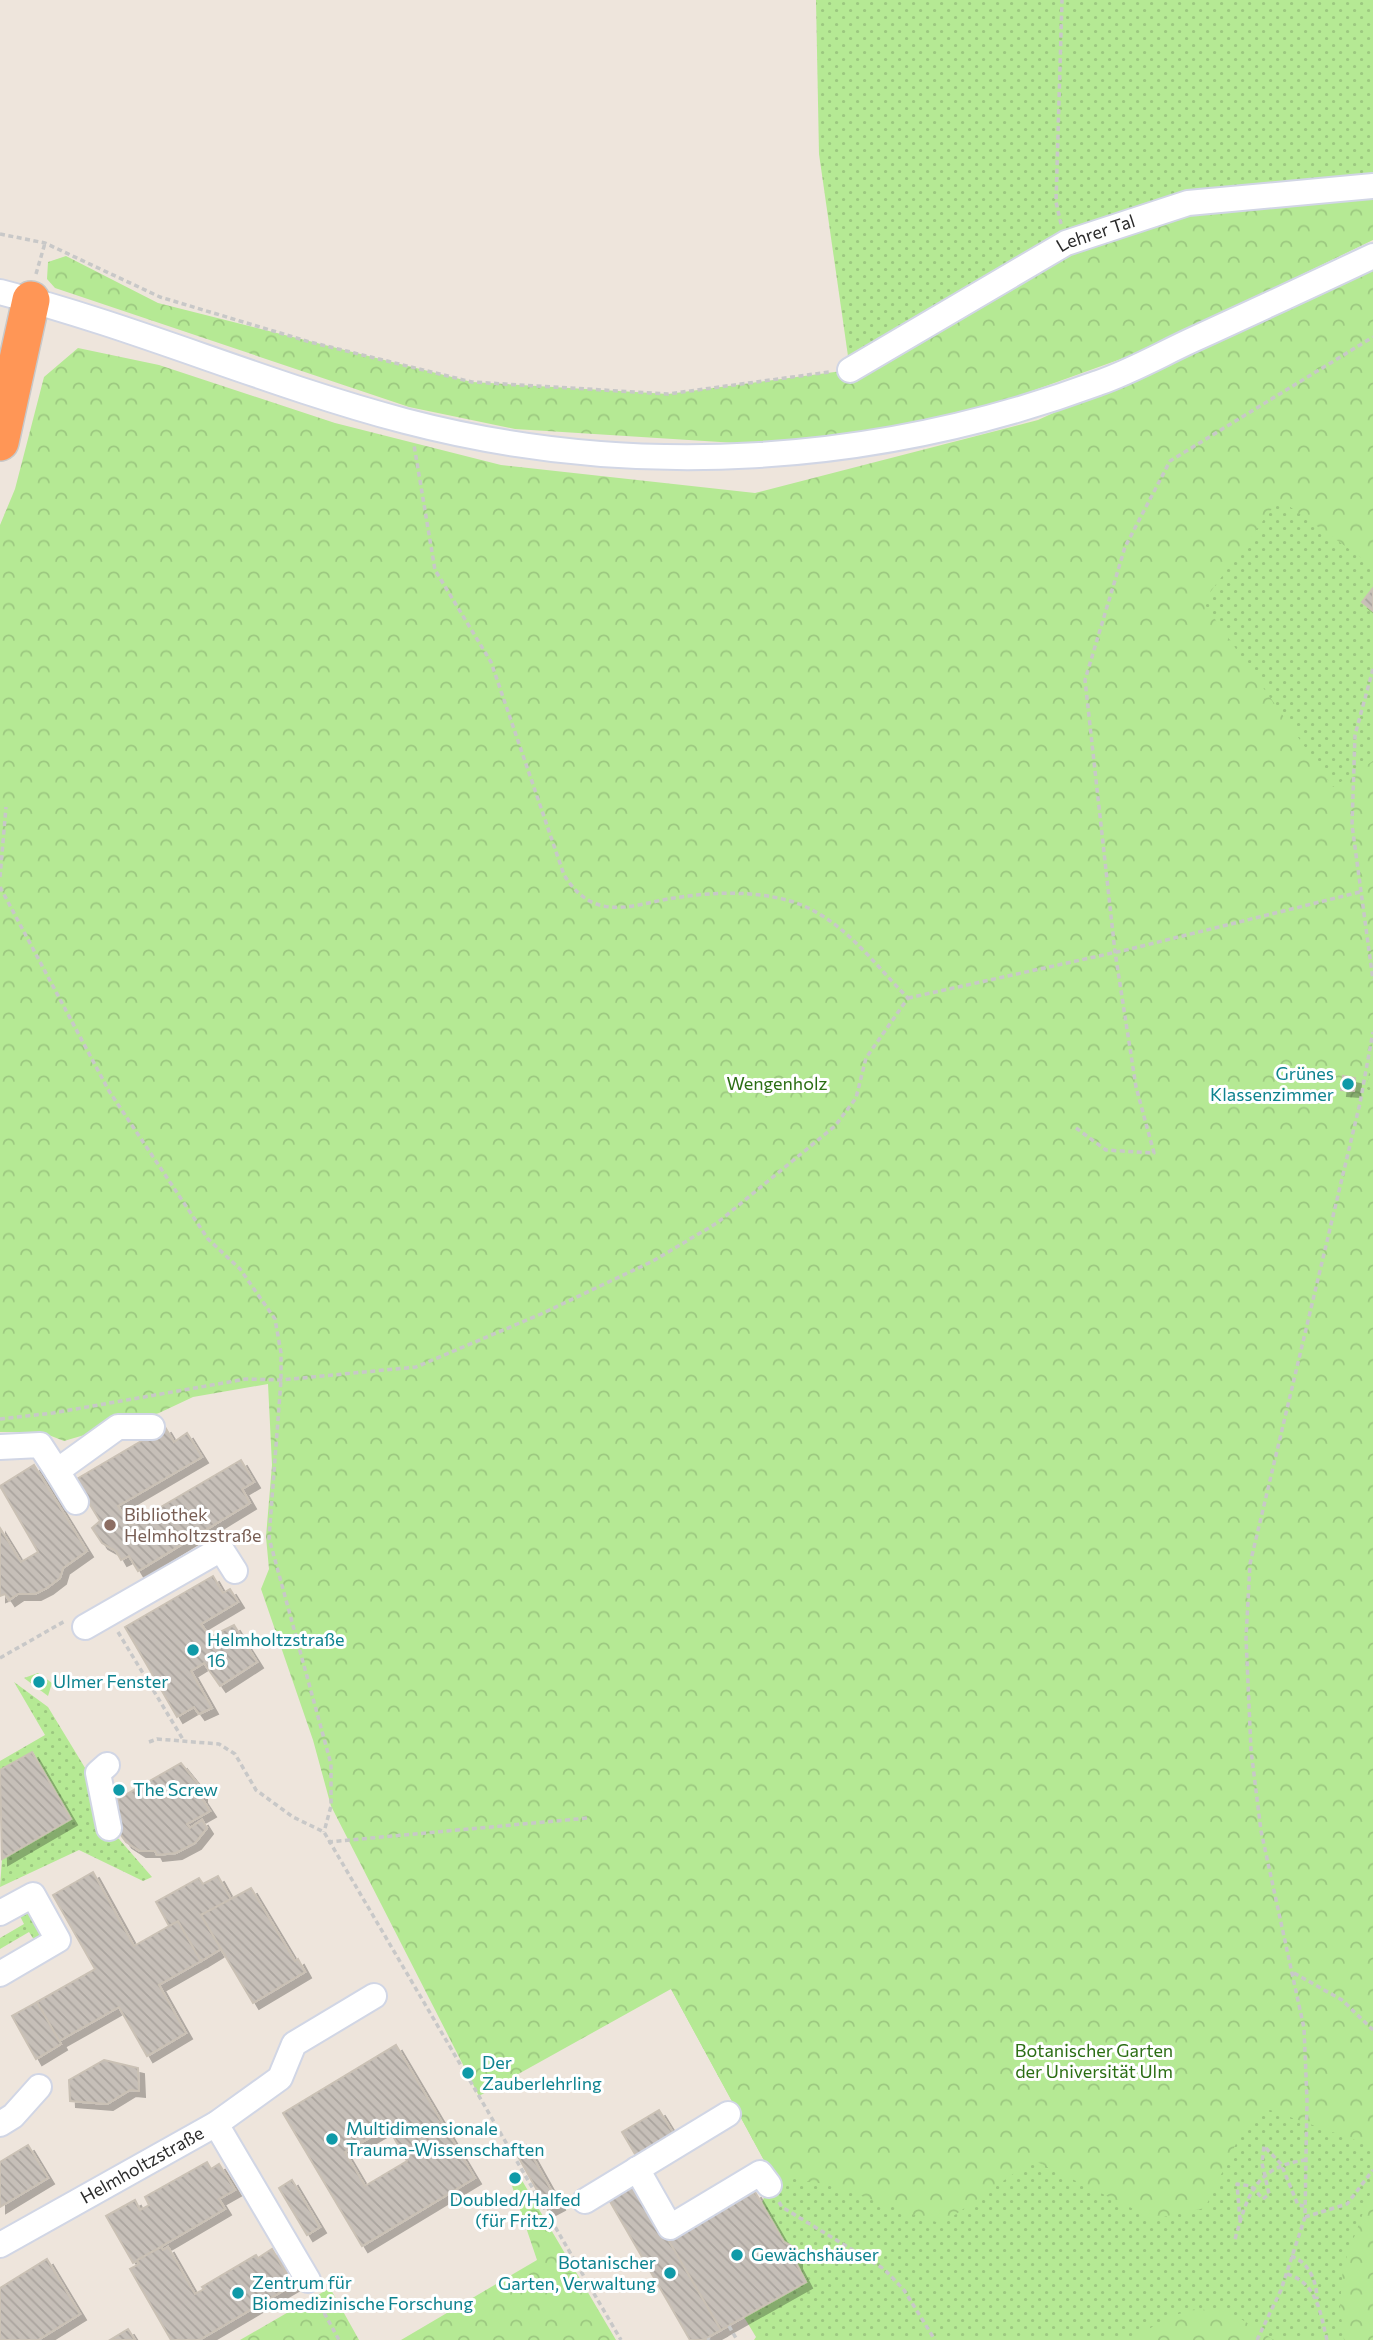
<svg xmlns="http://www.w3.org/2000/svg" width="1373" height="2340" viewBox="0 0 1373 2340" font-family="Commissioner,sans-serif">
  <defs>
    <pattern id="green-dots" width="8" height="8" patternUnits="userSpaceOnUse" patternTransform="scale(1.75)"><rect width="8" height="8" fill="#b5e994"/><path d="M2 2h.1M6 6h.1" fill="none" stroke="#9cc880" stroke-width="1.8" stroke-linecap="round"/></pattern>
    <pattern id="forest-crowns" width="20" height="18" patternUnits="userSpaceOnUse" patternTransform="scale(1.75)"><rect width="20" height="18" fill="#b5e994"/><path d="M2 6a3 3 0 1 1 6 0M12 15a3 3 0 1 1 6 0" fill="none" stroke="#9cc880"/></pattern>
    <pattern id="building-back-hatch" width="6" height="6" patternUnits="userSpaceOnUse" patternTransform="scale(1.75)"><rect width="6" height="6" fill="#c6bfb8"/><path d="M-1 5l2 2M0 0l6 6M5-1l2 2" fill="none" stroke="#aaa49e"/></pattern>
    <filter id="shadow"><feDropShadow dx="6" dy="6" stdDeviation="0" flood-color="#0004"/></filter>
  </defs>
  <rect width="100%" height="100%" fill="#eee5dc"/>
  <g fill="url(#green-dots)">
    <polygon points="816,0 1373,0 1373,186 850,370 819,154"/>
    <polygon points="1373,348 1373,2340 754,2340 756,2337 744,2317 806,2281 796,2263 796,2248 784,2242 762,2203 772,2175 671,1989 1095,681"/>
    <polygon points="38,1673 52,1683 48,1696 24,1678"/>
    <polygon points="14,1682 48,1707 93,1781 99,1812 96,1827 119,1839 152,1877 143,1881 79,1850 0,1887 2,1859 71,1819 33,1752 0,1770 0,1761 45,1735"/>
    <polygon points="26,1910 32,1912 44,1933 36,1943 29,1932 0,1949 0,1938 24,1924 19,1914"/>
  </g>
  <g fill="url(#forest-crowns)">
    <polygon points="1373,186 1373,240 1146,350 1007,400 840,440 752,444 515,429 409,407 55,288 47,279 48,262 66,256 158,303 472,382 668,394 850,370 1066,243 1188,203"/>
    <polygon points="1373,267 1373,566 1279,499 1203,602 1333,787 1373,761 1373,1038 1367,1089 1373,1094 1373,2139 1369,2145 1270,2110 1245,2125 1205,2208 1154,2219 1033,2160 942,2224 830,2185 772,2175 671,1989 479,2096 331,1806 313,1740 261,1589 269,1569 266,1537 272,1465 268,1384 193,1397 159,1413 64,1441 41,1432 0,1432 0,525 15,489 44,377 78,348 159,365 335,423 501,465 755,493 1038,420"/>
    <polygon points="517,2172 616,2340 401,2340 537,2260 510,2180"/>
    <polygon points="1373,2186 1373,2340 1344,2340 1340,2306 1343,2267"/>
    <polygon points="330,2288 359,2340 240,2340"/>
    <polygon points="1195,2309 1230,2312 1274,2340 1138,2340 1137,2336 1169,2317"/>
  </g>
  <g fill="url(#building-back-hatch)" stroke="#cac1b5" stroke-width="2" fill-rule="evenodd" filter="url(#shadow)">
    <polygon points="1373,588 1373,611 1362,602"/>
    <polygon points="1343,1076 1355,1078 1354,1091 1341,1090"/>
    <polygon points="165,1427 174,1442 187,1433 202,1457 118,1506 130,1525 241,1460 254,1482 242,1489 250,1503 138,1571 129,1556 121,1560 116,1551 102,1543 92,1528 100,1521 75,1480"/>
    <polygon points="34,1465 87,1551 63,1568 60,1578 47,1588 35,1594 18,1594 9,1600 5,1594 0,1596 0,1528 21,1562 38,1552 0,1486"/>
    <polygon points="213,1576 223,1593 230,1589 238,1602 201,1624 210,1637 234,1625 257,1662 220,1686 204,1663 191,1671 212,1708 199,1714 194,1707 177,1717 125,1627"/>
    <polygon points="32,1752 71,1819 2,1859 0,1770"/>
    <polygon points="181,1763 201,1788 201,1797 210,1811 187,1824 190,1828 202,1820 207,1828 195,1843 176,1853 157,1855 155,1851 140,1851 126,1842 121,1835 113,1802"/>
    <polygon points="93,1872 134,1946 178,1921 201,1961 159,1985 186,2033 147,2056 119,2007 59,2041 37,2002 95,1969 53,1895"/>
    <polygon points="218,1876 232,1901 201,1915 221,1949 201,1961 178,1921 169,1926 156,1902 199,1878 203,1884"/>
    <polygon points="251,1888 295,1961 298,1959 305,1972 253,2003 201,1915"/>
    <polygon points="37,2002 61,2044 36,2059 12,2016"/>
    <path d="M396 2045 475 2178 362 2246 283 2113ZM388 2127 407 2161 365 2186 345 2152Z"/>
    <polygon points="104,2060 138,2068 139,2091 130,2090 107,2104 70,2101 69,2080"/>
    <polygon points="659,2110 675,2136 638,2159 622,2132"/>
    <polygon points="28,2145 48,2178 0,2207 0,2162"/>
    <polygon points="526,2145 559,2204 548,2210 515,2151"/>
    <polygon points="207,2162 211,2169 219,2164 235,2190 219,2199 225,2209 133,2263 106,2216 135,2200 140,2210 149,2205 145,2197"/>
    <polygon points="292,2180 320,2227 307,2235 279,2188"/>
    <polygon points="635,2182 721,2330 703,2340 690,2340 608,2198"/>
    <polygon points="755,2192 784,2242 796,2248 796,2263 806,2282 721,2330 669,2241"/>
    <polygon points="161,2247 163,2250 168,2247 195,2294 204,2289 202,2287 256,2255 258,2258 272,2249 293,2285 199,2340 171,2340 130,2269 139,2264 137,2260"/>
    <polygon points="47,2259 80,2314 38,2340 0,2340 0,2288"/>
    <polygon points="128,2329 135,2340 110,2340"/>
  </g>
  <g fill="none" stroke-linecap="round" stroke-linejoin="round">
    <defs>
      <g id="minor">
        <path d="M0 292C137 327 268 385 405 421 634 481 877 465 1098 383 1130 372 1160 355 1190 341 1251 313 1312 285 1373 256"/>
        <path id="s1" d="M850 370 1066 243 1188 203 1373 186"/>
        <polyline points="0,1447 40,1445 57,1471 118,1427 152,1427"/>
        <polyline points="57,1471 76,1502"/>
        <polyline points="85,1627 221,1549 235,1571"/>
        <polyline points="107,1765 98,1773 109,1828"/>
        <polyline points="0,1913 33,1895 58,1940 0,1974"/>
        <polyline points="0,2124 13,2116 39,2087"/>
        <polyline points="216,2124 308,2280"/>
        <polyline points="637,2169 670,2227 760,2173 769,2185"/>
        <polyline points="585,2201 728,2114"/>
        <path id="s2" d="M0 2245 216 2124 280 2078 294 2044 374 1996"/>
      </g>
      <polyline id="highway" points="0,442 31,300"/>
    </defs>
    <use href="#minor" stroke="#d1d6e5" stroke-width="28"/>
    <use href="#highway" stroke="#c8c8c8" stroke-width="40"/>
    <g stroke="#c8c8c8" stroke-width="3.5" stroke-dasharray="5 3.5" stroke-linecap="butt">
      <polyline points="1061,224 1056,202 1062,0"/>
      <polyline points="0,234 45,243 160,297 310,342 472,382 668,394 829,372"/>
      <polyline points="36,274 45,243"/>
      <polyline points="1373,669 1355,735 1352,825 1373,980"/>
      <polyline points="0,877 6,807"/>
      <polyline points="0,887 109,1091 208,1239 240,1269 275,1319 281,1353 281,1380 269,1538 331,1764 331,1806 324,1832"/>
      <polyline points="908,998 1126,950 1360,892"/>
      <polyline points="1076,1128 1106,1150 1154,1153 1136,1087 1115,952 1085,680 1125,547 1170,461 1373,337"/>
      <path d="M0 1419 53 1413 246 1379 281 1380 416 1367 541 1314 653 1261 717 1223 835 1126 856 1098 866 1058 908 998C872 962 841 916 790 901 752 890 707 892 668 899 650 902 628 909 610 907 588 905 575 892 564 875L491 662 435 570 414 445"/>
      <polyline points="118,1632 184,1741"/>
      <polyline points="0,1658 65,1621"/>
      <polyline points="149,1742 157,1739 219,1744 235,1754 256,1790 293,1817 324,1832 463,2069 463,2076 469,2079 621,2340"/>
      <polyline points="328,1842 588,1818"/>
      <polyline points="1294,1973 1342,2000 1373,2030"/>
      <polyline points="779,2202 782,2207 884,2269 904,2290 935,2340"/>
      <polyline points="1305,2217 1347,2204 1373,2170"/>
      <polyline points="1240,2220 1237,2184 1251,2186 1263,2199 1269,2194 1262,2163 1264,2146 1281,2164 1298,2205 1304,2206"/>
      <path d="M1235 2239C1248 2194 1255 2167 1306 2160"/>
      <path d="M1291 2256C1309 2262 1317 2282 1317 2299"/>
      <path d="M1287 2274C1317 2283 1320 2312 1327 2340"/>
      <polyline points="316,2298 339,2340"/>
      <polyline points="729,2326 737,2340"/>
      <polyline points="708,2338 709,2340"/>
      <polyline points="1257,2340 1281,2290 1305,2217 1307,2100 1304,2028 1261,1831 1251,1750 1246,1638 1250,1564 1360,1103 1373,1032"/>
    </g>
    <use href="#minor" stroke="#fff" stroke-width="24"/>
    <use href="#highway" stroke="#ff9656" stroke-width="37"/>
  </g>
  <g fill="#0f9aa8" stroke="#fff" stroke-width="2.5">
    <circle cx="1348" cy="1084" r="7"/>
    <circle cx="193" cy="1650" r="7"/>
    <circle cx="39" cy="1682" r="7"/>
    <circle cx="119" cy="1790" r="7"/>
    <circle cx="468" cy="2073" r="7"/>
    <circle cx="332" cy="2139" r="7"/>
    <circle cx="515" cy="2178" r="7"/>
    <circle cx="737" cy="2255" r="7"/>
    <circle cx="670" cy="2273" r="7"/>
    <circle cx="238" cy="2293" r="7"/>
  </g>
  <circle fill="#8d6e63" stroke="#fff" stroke-width="2.5" cx="110" cy="1525" r="7"/>
  <g text-anchor="middle" stroke-width="6" stroke-linejoin="round" paint-order="stroke">
    <g font-size="18" fill="#2b2b2b" stroke="#fff">
      <text dy="6" stroke="none"><textPath href="#s1" startOffset="282">Lehrer Tal</textPath></text>
      <text dy="6" stroke="none"><textPath href="#s2" startOffset="163">Helmholtzstraße</textPath></text>
    </g>
    <g font-size="18" fill="#0d838f" stroke="#fff" text-anchor="start">
      <text x="1334" y="1080" text-anchor="end">Grünes<tspan x="1334" dy="21">Klassenzimmer</tspan></text>
      <text x="207" y="1646">Helmholtzstraße<tspan x="207" dy="21">16</tspan></text>
      <text x="53" y="1688">Ulmer Fenster</text>
      <text x="133" y="1796">The Screw</text>
      <text x="482" y="2069">Der<tspan x="482" dy="21">Zauberlehrling</tspan></text>
      <text x="346" y="2135">Multidimensionale<tspan x="346" dy="21">Trauma-Wissenschaften</tspan></text>
      <text x="515" y="2206" text-anchor="middle">Doubled/Halfed<tspan x="515" dy="21">(für Fritz)</tspan></text>
      <text x="751" y="2261">Gewächshäuser</text>
      <text x="656" y="2269" text-anchor="end">Botanischer<tspan x="656" dy="21">Garten, Verwaltung</tspan></text>
      <text x="252" y="2289">Zentrum für<tspan x="252" dy="21">Biomedizinische Forschung</tspan></text>
    </g>
    <g font-size="18" fill="#2b6e14" stroke="#fff">
      <text x="777" y="1090">Wengenholz</text>
      <text x="1094" y="2057">Botanischer Garten<tspan x="1094" dy="21">der Universität Ulm</tspan></text>
    </g>
    <g font-size="18" fill="#785e54" stroke="#fff" text-anchor="start">
      <text x="124" y="1521">Bibliothek<tspan x="124" dy="21">Helmholtzstraße</tspan></text>
    </g>
  </g>
</svg>
